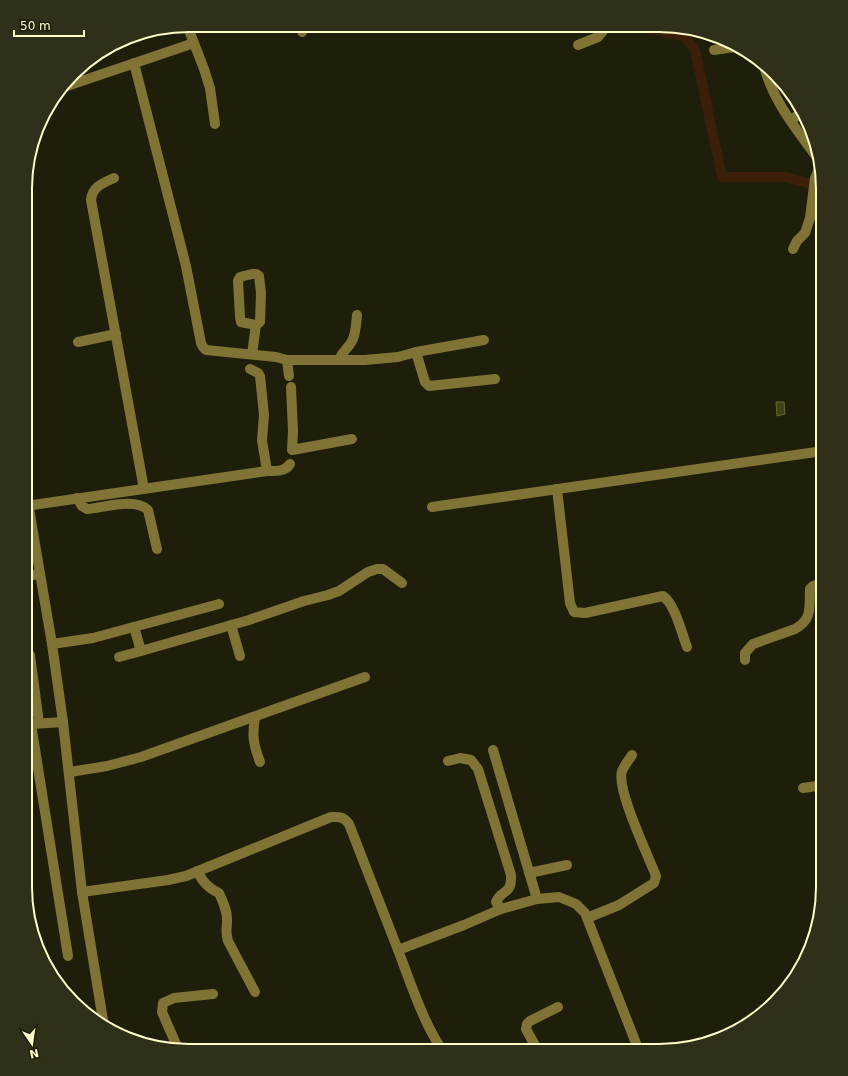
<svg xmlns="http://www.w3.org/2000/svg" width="848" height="1076" viewBox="0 0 848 1076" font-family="'DejaVu Sans',sans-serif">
  <rect width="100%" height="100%" fill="#1e1e0b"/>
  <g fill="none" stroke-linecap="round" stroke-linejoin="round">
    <polyline stroke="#3b1f08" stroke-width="10" points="637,26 685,37 695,50 722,177 785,177 823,187"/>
  </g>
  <polygon fill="#3f4017" stroke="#6b6c28" points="776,402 784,402 785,414 777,416"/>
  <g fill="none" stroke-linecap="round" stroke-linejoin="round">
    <g stroke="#7f7435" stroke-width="10">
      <polyline points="187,25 204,69 210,88 215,124"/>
      <polyline points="300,25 302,32"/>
      <polyline points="578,45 598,37 603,31 602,26"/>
      <polyline points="714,50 734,47"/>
      <polyline points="134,63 186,266 201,343 203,347 206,350 276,357 287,360 365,360 398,357 416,352 484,340"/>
      <path d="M765 69C774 104 800 133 820 162"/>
      <polyline points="64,87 194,43"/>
      <polyline points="791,120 803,112"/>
      <path d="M114 178C103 183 92 187 91 200L144 489"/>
      <polyline points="793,249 797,241 805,233 810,218 815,178 820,167"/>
      <polygon points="252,274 256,274 259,276 261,293 260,322 256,325 241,322 240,317 238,281 240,277"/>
      <polyline points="78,342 116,334"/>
      <polyline points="416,352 425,382 429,386 495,379"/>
      <polyline points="252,354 256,325"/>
      <polyline points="287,360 289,376"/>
      <path d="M339 360C343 350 348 349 352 341 356 334 356 324 357 315"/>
      <polyline points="250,369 258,373 260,376 264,415 262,440 267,471"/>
      <polyline points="291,387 293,431 292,450 352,439"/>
      <path d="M557 489 570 603 574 612 585 613 663 596C675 604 682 634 687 647"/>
      <polyline points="26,491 52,644 63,722 82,892 104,1026"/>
      <path d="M77 498 82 506 87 509C103 508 135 497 148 510L157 549"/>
      <path d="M26 506 267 471C275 471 285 472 290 464"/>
      <polyline points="432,507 823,451"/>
      <polyline points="26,576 40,574"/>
      <polyline points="231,625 240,656"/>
      <polyline points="134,627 141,651 249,620 304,601 328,595 339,591 368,572 377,569 383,569 402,583"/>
      <polyline points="52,644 93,638 219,604"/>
      <polyline points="30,655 39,723"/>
      <polyline points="119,657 141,651"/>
      <path d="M745 660V653L753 644 795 629C813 619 809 607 810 589L813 586 823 583"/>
      <path d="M255 717C252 736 253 743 260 762"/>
      <polyline points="31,724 68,956"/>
      <polyline points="33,724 63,722"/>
      <polyline points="493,750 537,899"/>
      <path d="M448 761 460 758 471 760 478 769 511 875C512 896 501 889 496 902L501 909"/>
      <polyline points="70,772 107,766 141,757 365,677"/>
      <polyline points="803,788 823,785"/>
      <path d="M197 871C203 882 208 888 219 893 223 902 228 912 227 922 227 930 225 931 228 941L255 992"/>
      <polyline points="529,873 567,865"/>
      <path d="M82 892 168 880 186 876 331 817C339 817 343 816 349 824L398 950 464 925 501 909 537 899 559 897 576 904 585 913 639 1051"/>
      <path d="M587 918 619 905 654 883 656 876C648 855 616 789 622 771 624 766 629 760 632 755"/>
      <path d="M398 950C410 981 424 1025 443 1051"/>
      <polyline points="179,1051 162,1012 163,1003 174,998 213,994"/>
      <polyline points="538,1051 526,1029 527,1024 530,1021 558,1007"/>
    </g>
  </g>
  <path d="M0 0H848V1076H0ZM189 32H659A157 157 0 0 1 816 189V887A157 157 0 0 1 659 1044H189A157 157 0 0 1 32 887V189A157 157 0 0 1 189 32Z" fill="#30301a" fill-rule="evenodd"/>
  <path fill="none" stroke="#fffbc9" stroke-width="2" d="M189 32H659A157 157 0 0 1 816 189V887A157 157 0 0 1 659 1044H189A157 157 0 0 1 32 887V189A157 157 0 0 1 189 32Z"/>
  <g transform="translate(32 1044) rotate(167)" stroke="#1e1e0b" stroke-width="3" paint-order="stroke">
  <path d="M0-3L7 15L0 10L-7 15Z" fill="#fffbc9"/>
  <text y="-6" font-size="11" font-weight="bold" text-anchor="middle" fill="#fffbc9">N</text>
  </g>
  <path d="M14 30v6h70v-6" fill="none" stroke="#fffbc9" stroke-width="2"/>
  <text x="20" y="30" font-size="12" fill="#fffbc9" stroke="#1e1e0b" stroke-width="3" paint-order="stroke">50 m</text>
</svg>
